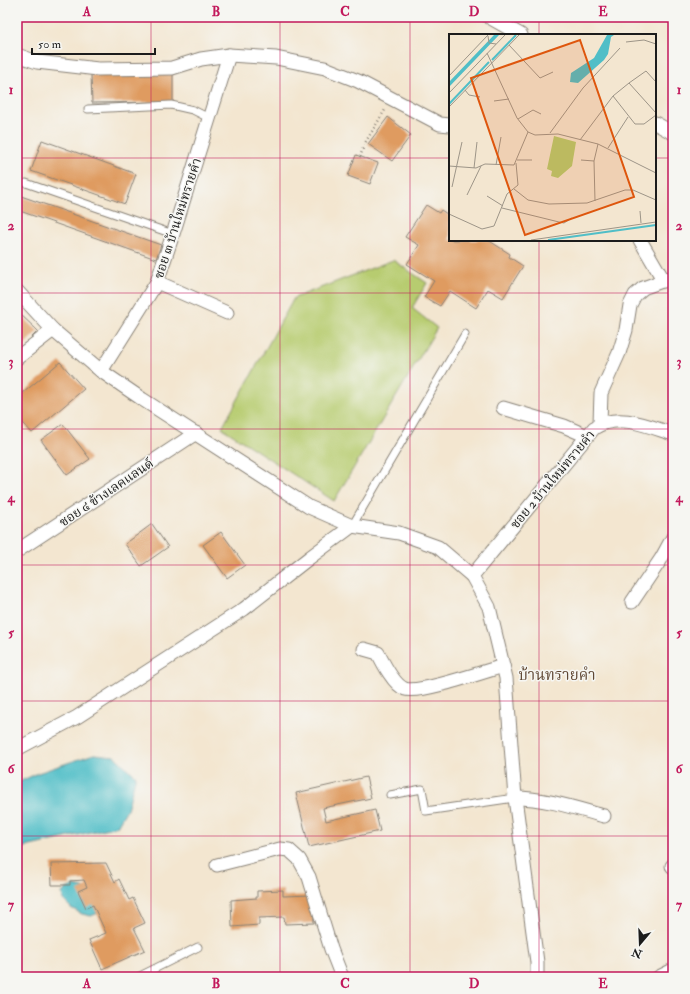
<svg xmlns="http://www.w3.org/2000/svg" width="690" height="994" viewBox="0 0 690 994" font-family="'IM FELL Double Pica','Noto Serif Thai',serif">
  <rect width="100%" height="100%" fill="#f6f6f2"/>
  <filter id="ink" filterUnits="userSpaceOnUse"><feTurbulence type="fractalNoise" baseFrequency=".025" numOctaves="2"/><feDisplacementMap in="SourceGraphic" scale="8" xChannelSelector="R" yChannelSelector="G"/><feConvolveMatrix kernelMatrix="1 2 1 2 8 2 1 2 1" color-interpolation-filters="sRGB"/></filter>
  <filter id="wash" filterUnits="userSpaceOnUse"><feTurbulence type="fractalNoise" baseFrequency=".012" numOctaves="4" result="noise"/><feDisplacementMap in="SourceGraphic" scale="16" xChannelSelector="R" yChannelSelector="G"/><feGaussianBlur stdDeviation="0.9" result="paint"/><feColorMatrix in="noise" values="0 0 0 0 0 0 0 0 0 0 0 0 0 0 0 0 0 1.4 0 .05"/><feComposite in="paint" operator="in"/></filter>
  <g filter="url(#wash)">
    <rect width="100%" height="100%" fill="#f3e6d0"/>
    <polygon fill="#b7cc6f" stroke="#6a7446" points="393,260 427,283 412,308 437,328 334,501 222,428 294,298"/>
    <g fill="#50bec7" stroke="#366d72">
      <polygon points="94,754 114,756 136,776 127,809 117,826 17,849 17,783 38,773"/>
      <polygon points="74,886 83,888 94,895 98,913 91,916 82,914 71,908 63,900 62,893 66,889"/>
    </g>
    <g id="blocks">
      <g fill="#df9b61">
        <polygon points="173,74 173,102 92,103 91,75"/>
        <polygon points="388,117 411,135 392,161 368,144"/>
        <polygon points="42,140 136,174 125,204 31,171"/>
        <polygon points="356,155 378,163 370,184 348,176"/>
        <polygon points="21,196 161,245 156,259 17,210"/>
        <polygon points="426,205 439,213 441,210 450,216 450,240 488,240 510,254 509,257 523,266 503,298 488,289 476,308 450,291 440,306 424,297 434,281 407,264 419,245 405,237"/>
        <polygon points="17,311 38,331 19,350 17,348"/>
        <polygon points="60,362 84,389 32,433 17,416 17,398"/>
        <polygon points="63,424 90,459 67,475 41,440"/>
        <polygon points="152,524 168,547 141,566 125,544"/>
        <polygon points="221,532 245,565 227,578 203,545"/>
        <polygon points="366,777 371,798 323,808 326,821 375,810 380,831 309,847 296,793"/>
        <polygon points="106,863 115,882 119,879 129,900 133,898 145,923 134,928 145,950 102,969 89,940 106,933 93,905 86,908 78,891 87,887 84,880 70,881 70,885 52,885 51,864"/>
        <polygon points="283,890 283,896 313,895 314,923 285,924 284,917 259,918 259,925 232,927 231,900 257,898 257,891"/>
      </g>
    </g>
  </g>
  <g filter="url(#ink)">
    <use href="#blocks" fill-opacity="0" stroke="#888176" stroke-width="1"/>
    <g fill="none" stroke-linecap="round" stroke-linejoin="round">
      <defs>
        <g id="lane">
          <polyline points="88,109 171,105 193,110 209,118"/>
          <polyline points="26,183 173,234"/>
          <polyline points="352,526 465,334"/>
          <polyline points="390,795 422,789 426,811 515,798"/>
          <polyline points="138,977 198,947"/>
        </g>
        <g id="street">
          <polyline points="489,17 521,35"/>
          <polyline points="17,55 37,62 98,69 172,68 201,59 229,55 276,58 325,68 358,81 440,124 450,125"/>
          <polyline points="655,123 673,133"/>
          <polyline points="640,240 664,281"/>
          <polyline points="157,282 227,313"/>
          <polyline points="17,291 53,330 101,371 142,399 309,507 352,526 399,533 438,547 472,576 489,607 506,678 515,798 537,962 537,977"/>
          <polyline points="17,358 53,330"/>
          <polyline points="101,371 157,282 173,234 229,55"/>
          <polyline points="503,408 564,426 587,436"/>
          <polyline points="600,423 601,393 619,353 626,330 630,305 635,295 643,288 673,277"/>
          <polyline points="17,551 196,433"/>
          <path d="M472 576 594 428C618 412 648 426 673 434"/>
          <polyline points="632,602 661,559 673,537"/>
          <path d="M364 649 378 653C383 663 394 685 405 689 419 694 486 671 503 666"/>
          <polyline points="17,749 77,717 244,609 309,558 352,526"/>
          <path d="M515 798C545 798 575 808 604 816"/>
          <polyline points="217,865 280,849 289,850 299,859 309,877 331,949 342,977"/>
          <polyline points="672,866 673,867"/>
          <polyline points="659,977 673,970"/>
        </g>
      </defs>
      <use href="#lane" stroke="#888176" stroke-width="9"/>
      <use href="#street" stroke="#888176" stroke-width="15"/>
      <polyline stroke="#888176" stroke-width="2.5" stroke-dasharray="1 3" stroke-linecap="butt" points="360,157 365,143 385,110"/>
      <use href="#lane" stroke="#fff" stroke-width="7"/>
      <use href="#street" stroke="#fff" stroke-width="13"/>
    </g>
  </g>
  <path fill="none" stroke="#c2185b" stroke-width="1" stroke-opacity="0.55" d="M151 17V977M280 17V977M410 17V977M539 17V35M17 158H450M655 158H673M539 240V977M17 293H673M17 429H673M17 565H673M17 701H673M17 836H673"/>
  <g text-anchor="middle" stroke-width="3" stroke-linejoin="round" paint-order="stroke">
    <g font-size="13" fill="#1c1c1c" stroke="#f6f6f2">
      <text transform="translate(177 218) rotate(-72)" y="5">ซอย ๓ บ้านใหม่ทรายคำ</text>
      <text transform="translate(552 479) rotate(-50)" y="5">ซอย 2 บ้านใหม่ทรายคำ</text>
      <text transform="translate(106 492) rotate(-34)" y="5">ซอย ๔ ข้างเลคแลนด์</text>
    </g>
    <g font-size="15" fill="#604834" stroke="#f6f6f2">
      <text x="557" y="680">บ้านทรายคำ</text>
    </g>
  </g>
  <g transform="translate(449 34)">
    <rect width="207" height="207" fill="#f3e6d0"/>
    <path d="M105 102 127 108 123 132 109 144 102 142 103 137 98 135Z" fill="#b7cc6f"/>
    <path d="M45 1H50L0 53V48ZM158 1H165L162 3 159 20 155 26 129 49 121 48 122 39 145 24Z" fill="#50bec7"/>
    <path fill="none" stroke="#50bec7" stroke-width="2" d="M43 26 67 1M0 70 40 28M99 206 207 191"/>
    <path fill="none" stroke="#9d9588" stroke-width="1" d="M39 2 40 9 47 10M177 8 195 6 207 10M60 11 91 44 104 38M38 19 68 84 79 98 86 101 109 100 149 110 207 139M0 42 39 1M180 49 207 79M16 56 20 61 31 63M0 59 56 1M164 62 186 90H195L207 81M45 67 60 65M0 73 70 1M69 85 84 76 92 80M101 99 134 54 171 14M131 106 164 62 180 49 197 37 207 48M159 114 179 83M68 126H83M132 126 145 127M47 131 52 103M0 132 27 134 36 130 65 131 79 98M25 134 28 108M3 153 13 108M65 155 79 166 100 170 138 169 176 156H184L207 166M18 161 32 132M38 162 54 172M146 167 145 127 149 110M53 174 110 188 115 189 123 184M191 177 192 189M0 180 33 195 45 192 58 160 69 151 67 129M82 206 207 188"/>
    <path fill="#de560d" fill-opacity="0.15" stroke="#de560d" stroke-width="2" d="M131 6 185 163 76 201 22 44Z"/>
    <rect width="207" height="207" fill="none" stroke="#1c1c1c" stroke-width="2"/>
  </g>
  <rect width="690" height="994" fill="none" stroke="#f6f6f2" stroke-width="44"/>
  <g transform="translate(640 944) rotate(199)" stroke="#f6f6f2" stroke-width="3" paint-order="stroke">
  <path d="M0-3L7 15L0 10L-7 15Z" fill="#1c1c1c"/>
  <text y="-6" font-size="11" font-weight="bold" text-anchor="middle" fill="#1c1c1c">N</text>
  </g>
  <path d="M32 48v6h123v-6" fill="none" stroke="#1c1c1c" stroke-width="2"/>
  <text x="38" y="48" font-size="12" fill="#1c1c1c" stroke="#f6f6f2" stroke-width="3" paint-order="stroke">50 m</text>
  <rect x="22" y="22" width="646" height="950" fill="none" stroke="#c2185b" stroke-width="1.5"/>
  <g font-size="13" text-anchor="middle" font-weight="bold" fill="#c2185b">
    <text x="87" y="16">A</text>
    <text x="216" y="16">B</text>
    <text x="345" y="16">C</text>
    <text x="474" y="16">D</text>
    <text x="603" y="16">E</text>
    <text x="11" y="94">1</text>
    <text x="679" y="94">1</text>
    <text x="11" y="230">2</text>
    <text x="679" y="230">2</text>
    <text x="11" y="366">3</text>
    <text x="679" y="366">3</text>
    <text x="11" y="502">4</text>
    <text x="679" y="502">4</text>
    <text x="11" y="637">5</text>
    <text x="679" y="637">5</text>
    <text x="11" y="773">6</text>
    <text x="679" y="773">6</text>
    <text x="11" y="909">7</text>
    <text x="679" y="909">7</text>
    <text x="87" y="988">A</text>
    <text x="216" y="988">B</text>
    <text x="345" y="988">C</text>
    <text x="474" y="988">D</text>
    <text x="603" y="988">E</text>
  </g>
</svg>
